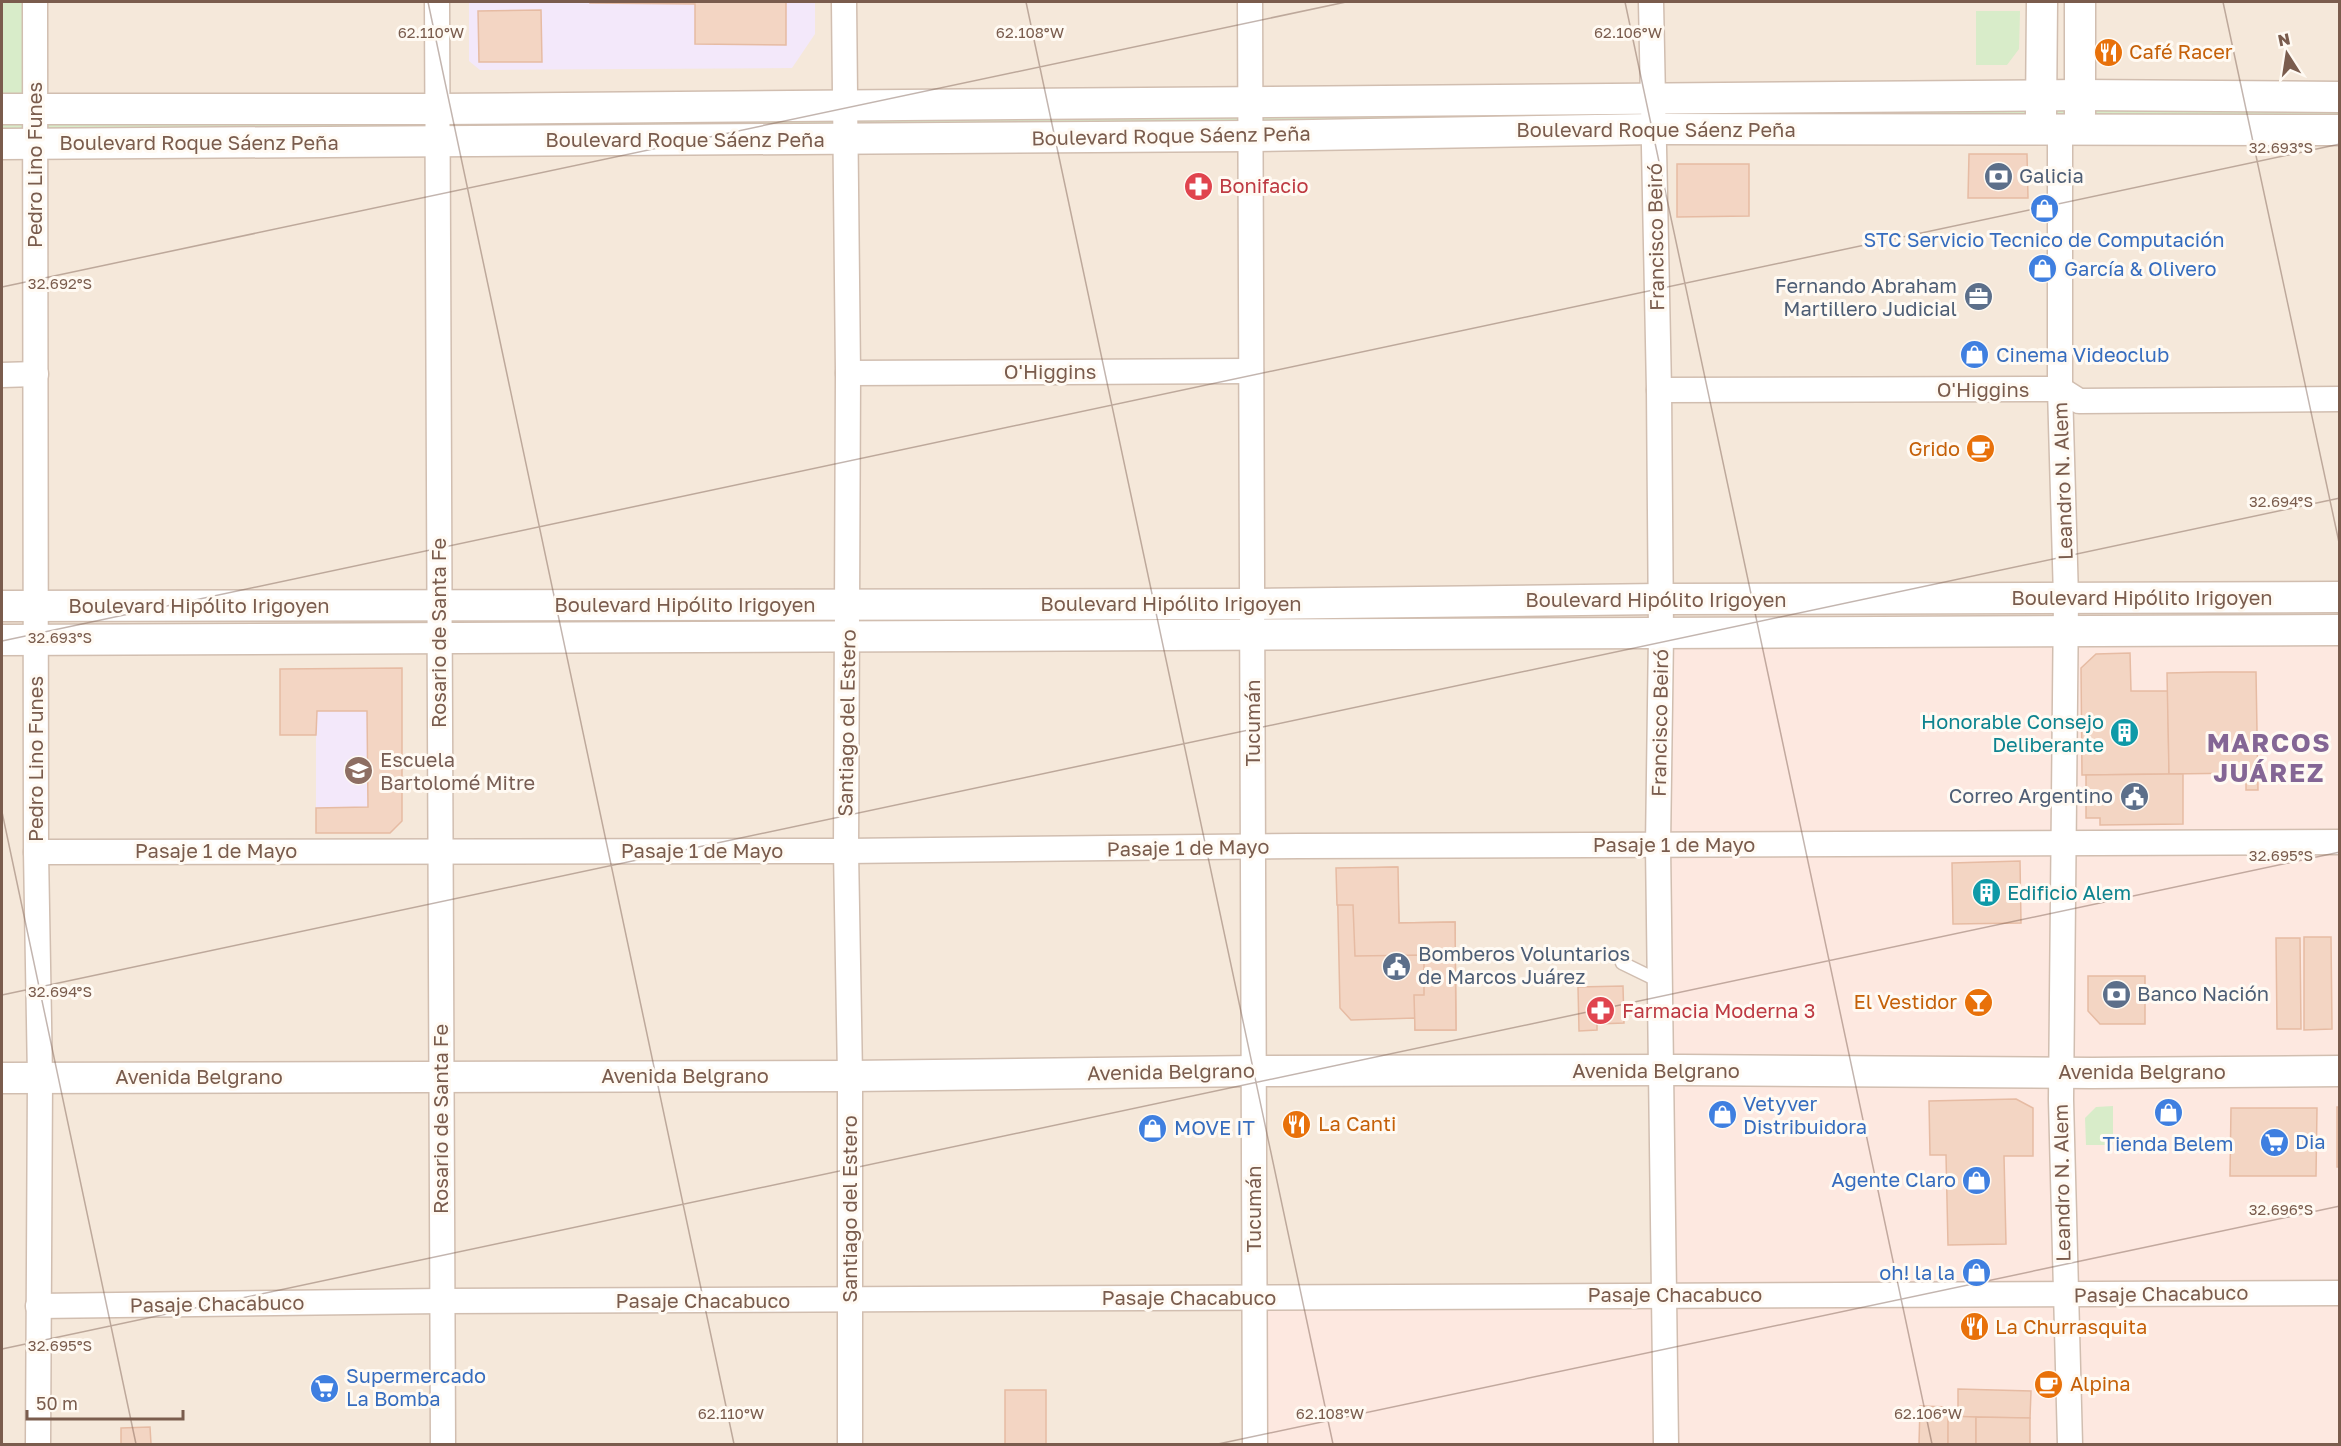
<svg xmlns="http://www.w3.org/2000/svg" width="2341" height="1446" viewBox="0 0 2341 1446" font-family="'Golos Text',sans-serif">
  <rect width="100%" height="100%" fill="#fdf6ec"/>
  <rect fill="#f5e8da" x="2" y="2" width="2337" height="1442"/>
  <polygon fill="#fde8e0" points="2339,630 2339,1444 1255,1444 1255,1297 1663,1295 1661,634"/>
  <g fill="#f3e8fa">
    <polygon points="469,2 815,2 815,34 792,68 480,70 469,61"/>
    <polygon points="402,668 402,821 390,833 316,833 316,735 280,735 280,669"/>
  </g>
  <g fill="#d8ecc9">
    <polygon points="2,2 35,2 35,108 2,109"/>
    <polygon points="1976,11 2020,11 2019,49 2007,65 1976,65"/>
    <polygon points="2340,107 2339,119 2,132 2,120"/>
    <polygon points="2113,1106 2113,1145 2086,1145 2085,1118 2096,1107"/>
  </g>
  <g fill="#f3d5c3" stroke="#e6bba3" stroke-width="1.5">
    <polygon points="590,2 786,2 786,45 695,44 695,4 590,3"/>
    <polygon points="541,10 542,62 479,62 478,11"/>
    <polygon points="1969,154 2027,154 2028,198 1968,198"/>
    <polygon points="1677,164 1749,164 1749,216 1677,217"/>
    <polygon points="2130,653 2131,691 2168,691 2169,774 2082,775 2081,668 2096,654"/>
    <polygon points="402,668 402,821 390,833 316,833 316,808 368,807 367,711 317,711 316,735 280,735 280,669"/>
    <polygon points="2213,672 2256,672 2258,790 2246,790 2246,773 2169,774 2167,673"/>
    <polygon points="2169,774 2183,774 2183,824 2100,825 2100,818 2086,818 2086,775"/>
    <polygon points="2020,861 2021,923 1953,924 1952,863"/>
    <polygon points="1397,867 1399,923 1455,922 1456,1030 1415,1030 1415,1018 1351,1020 1340,1008 1337,869"/>
    <polygon points="1398,867 1399,923 1455,922 1456,1030 1415,1030 1414,995 1424,995 1424,955 1355,956 1353,905 1337,905 1336,868"/>
    <polygon points="2304,937 2331,937 2332,1029 2304,1030"/>
    <polygon points="2276,938 2300,938 2301,1029 2277,1029"/>
    <polygon points="2088,976 2145,976 2145,1024 2100,1024 2088,1011"/>
    <polygon points="1623,986 1624,1023 1597,1024 1597,1030 1579,1031 1578,987"/>
    <polygon points="2016,1099 2033,1108 2033,1156 2004,1156 2006,1244 1948,1245 1946,1155 1930,1155 1929,1101"/>
    <rect x="2337" y="1107" width="3" height="60"/>
    <polygon points="2231,1108 2317,1108 2316,1176 2230,1176"/>
    <polygon points="1958,1389 2031,1391 2030,1418 1958,1417"/>
    <rect x="1005" y="1390" width="41" height="54"/>
    <polygon points="1920,1406 1949,1407 1948,1444 1919,1444"/>
    <polygon points="1948,1416 1976,1417 1976,1444 1948,1444"/>
    <polygon points="1976,1417 2030,1418 2030,1444 1976,1444"/>
    <polygon points="150,1427 151,1444 121,1444 121,1428"/>
  </g>
  <g fill="none" stroke-linecap="round" stroke-linejoin="round">
    <defs>
      <polyline id="service" points="1622,963 1659,981"/>
      <g id="minor">
        <polyline points="35,2 36,852 40,1078 38,1444"/>
        <polyline points="437,2 443,1444"/>
        <polyline points="844,2 848,373 846,851 850,1076 850,1444"/>
        <polyline points="1250,2 1255,1444"/>
        <polyline points="1651,2 1659,390 1661,634 1658,846 1666,1444"/>
        <polyline points="2060,130 2060,389 2066,598 2061,1100 2070,1444"/>
        <polyline points="848,373 1251,371"/>
        <polyline points="2,375 36,374"/>
        <polyline points="1659,390 2060,389 2079,401 2340,399"/>
        <polyline points="36,852 846,851 1299,846 2340,842"/>
        <polyline points="38,1306 442,1301 2340,1293"/>
      </g>
      <g id="tertiary">
        <polyline points="2080,2 2080,114"/>
        <polyline points="2,109 437,109 2079,95 2340,97"/>
        <polyline points="2041,115 2042,2"/>
        <polyline points="2,144 1251,136 1654,129 2340,130"/>
        <polyline points="2,606 1253,604 1660,599 2340,597"/>
        <polyline points="2,640 2340,630"/>
        <polyline points="2,1078 850,1076 1254,1071 1681,1070 2092,1073 2340,1071"/>
      </g>
    </defs>
    <use href="#service" stroke="#d1beb0" stroke-width="15"/>
    <use href="#minor" stroke="#d1beb0" stroke-width="27"/>
    <use href="#tertiary" stroke="#d1beb0" stroke-width="33"/>
    <use href="#service" stroke="#fff" stroke-width="12"/>
    <use href="#minor" stroke="#fff" stroke-width="24"/>
    <use href="#tertiary" stroke="#fff" stroke-width="30"/>
  </g>
  <path fill="none" stroke="#7a5c4d" stroke-width="1.5" stroke-opacity="0.45" d="M428 2 734 1444M1026 2 1333 1444M1625 2 1932 1444M2223 2 2340 547M2 287 1346 2M2 641 2340 144M2 812 136 1444M2 995 2340 498M2 1349 2340 852M1218 1444 2340 1206"/>
  <defs>
    <symbol id="restaurant-disc" viewBox="-11 -11 22 22"><circle r="9.5" fill="#e8710a" stroke="#fffaf3"/><path d="M-5-6h1v4h1v-4h1v4h1v-4h1v5L-1.5 .5V6h-2V.5L-5-1ZM5-6V6H3V1.5H1.5Q1.5-4 5-6Z" fill="#fff"/></symbol>
    <symbol id="bank-disc" viewBox="-11 -11 22 22"><circle r="9.5" fill="#5c6f8a" stroke="#fffaf3"/><path d="M-6-4H6V4H-6ZM0-2.3a2.3 2.3 0 1 0 0 4.6a2.3 2.3 0 1 0 0-4.6Z" fill="#fff"/></symbol>
    <symbol id="pharmacy-disc" viewBox="-11 -11 22 22"><circle r="9.5" fill="#e0444e" stroke="#fffaf3"/><path d="M-2-6h4v4h4v4h-4v4h-4v-4h-4v-4h4Z" fill="#fff"/></symbol>
    <symbol id="shop-disc" viewBox="-11 -11 22 22"><circle r="9.5" fill="#3f7fe0" stroke="#fffaf3"/><path d="M-5-2.5h2.3a2.7 3.5 0 0 1 5.4 0H5L5.5 6h-11ZM-1.5-2.5h3a1.5 2.3 0 0 0-3 0Z" fill="#fff"/></symbol>
    <symbol id="office-disc" viewBox="-11 -11 22 22"><circle r="9.5" fill="#5c6f8a" stroke="#fffaf3"/><path d="M-6-3h4V-5.5h4V-3h4V5H-6ZM-1-4.5V-3h2v-1.5ZM-6 0V1H6V0Z" fill="#fff"/></symbol>
    <symbol id="cafe-disc" viewBox="-11 -11 22 22"><circle r="9.5" fill="#e8710a" stroke="#fffaf3"/><path d="M-5.5-4.5H6V0H3Q3 3.5 0 3.5H-2.5Q-5.5 3.5-5.5 0ZM3-3.2v2h1.7v-2ZM-6 4.5H4V6H-6Z" fill="#fff"/></symbol>
    <symbol id="building-disc" viewBox="-11 -11 22 22"><circle r="9.5" fill="#0f9aa8" stroke="#fffaf3"/><path d="M-4-6H4V6H1V3H-1V6H-4ZM-2.5-4.3h1.7v1.8h-1.7ZM.8-4.3h1.7v1.8H.8ZM-2.5-1h1.7V.8h-1.7ZM.8-1h1.7V.8H.8Z" fill="#fff"/></symbol>
    <symbol id="school-disc" viewBox="-11 -11 22 22"><circle r="9.5" fill="#8d6e63" stroke="#fffaf3"/><path d="M0-5L7-2L0 1L-7-2ZM-4 1L0 2.5L4 1V4Q0 6-4 4Z" fill="#fff"/></symbol>
    <symbol id="civic-disc" viewBox="-11 -11 22 22"><circle r="9.5" fill="#5c6f8a" stroke="#fffaf3"/><path d="M-.6-6.5H3V-4.5H.6V-3L4-1V1h2V6H-6V1h2V-1L-.6-3ZM-1.2 2.5V6h2.4V2.5Z" fill="#fff"/></symbol>
    <symbol id="bar-disc" viewBox="-11 -11 22 22"><circle r="9.5" fill="#e8710a" stroke="#fffaf3"/><path d="M-6-5H6L.8 .8V4.5H3.5V6h-7V4.5H-.8V.8Z" fill="#fff"/></symbol>
    <symbol id="supermarket-disc" viewBox="-11 -11 22 22"><circle r="9.5" fill="#3f7fe0" stroke="#fffaf3"/><path d="M-6-5.5h2.5l.6 2H6L4.5 2H-2.5L-4.4-4H-6ZM-1.5 3.2a1.3 1.3 0 1 0 .1 0ZM3 3.2a1.3 1.3 0 1 0 .1 0Z" fill="#fff"/></symbol>
  </defs>
  <g fill-rule="evenodd">
    <use href="#restaurant-disc" x="2092" y="36" width="33" height="33"/>
    <use href="#bank-disc" x="1982" y="160" width="33" height="33"/>
    <use href="#pharmacy-disc" x="1182" y="170" width="33" height="33"/>
    <use href="#shop-disc" x="2028" y="192" width="33" height="33"/>
    <use href="#shop-disc" x="2026" y="252" width="33" height="33"/>
    <use href="#office-disc" x="1962" y="280" width="33" height="33"/>
    <use href="#shop-disc" x="1958" y="338" width="33" height="33"/>
    <use href="#cafe-disc" x="1964" y="432" width="33" height="33"/>
    <use href="#building-disc" x="2108" y="716" width="33" height="33"/>
    <use href="#school-disc" x="342" y="754" width="33" height="33"/>
    <use href="#civic-disc" x="2118" y="780" width="33" height="33"/>
    <use href="#building-disc" x="1970" y="876" width="33" height="33"/>
    <use href="#civic-disc" x="1380" y="950" width="33" height="33"/>
    <use href="#bank-disc" x="2100" y="978" width="33" height="33"/>
    <use href="#bar-disc" x="1962" y="986" width="33" height="33"/>
    <use href="#pharmacy-disc" x="1584" y="994" width="33" height="33"/>
    <use href="#shop-disc" x="2152" y="1096" width="33" height="33"/>
    <use href="#shop-disc" x="1706" y="1098" width="33" height="33"/>
    <use href="#restaurant-disc" x="1280" y="1108" width="33" height="33"/>
    <use href="#shop-disc" x="1136" y="1112" width="33" height="33"/>
    <use href="#supermarket-disc" x="2258" y="1126" width="33" height="33"/>
    <use href="#shop-disc" x="1960" y="1164" width="33" height="33"/>
    <use href="#shop-disc" x="1960" y="1256" width="33" height="33"/>
    <use href="#restaurant-disc" x="1958" y="1310" width="33" height="33"/>
    <use href="#cafe-disc" x="2032" y="1368" width="33" height="33"/>
    <use href="#supermarket-disc" x="308" y="1372" width="33" height="33"/>
  </g>
  <g text-anchor="middle" stroke-width="6" stroke-linejoin="round" paint-order="stroke">
    <g font-size="20" fill="#c56008" stroke="#fffaf3" text-anchor="start">
      <text x="2129" y="59">Café Racer</text>
      <text x="1960" y="456" text-anchor="end">Grido</text>
      <text x="1957" y="1009" text-anchor="end">El Vestidor</text>
      <text x="1318" y="1131">La Canti</text>
      <text x="1995" y="1334">La Churrasquita</text>
      <text x="2070" y="1391">Alpina</text>
    </g>
    <g font-size="20" fill="#7a5c4d" stroke="#fffaf3">
      <text x="1656" y="137">Boulevard Roque Sáenz Peña</text>
      <text transform="translate(1171 136) rotate(-1)" y="7">Boulevard Roque Sáenz Peña</text>
      <text x="685" y="147">Boulevard Roque Sáenz Peña</text>
      <text x="199" y="150">Boulevard Roque Sáenz Peña</text>
      <text transform="translate(35 165) rotate(-90)" y="7">Pedro Lino Funes</text>
      <text transform="translate(1656 237) rotate(-91)" y="7">Francisco Beiró</text>
      <text x="1050" y="379">O'Higgins</text>
      <text x="1983" y="397">O'Higgins</text>
      <text transform="translate(2063 481) rotate(-92)" y="7">Leandro N. Alem</text>
      <text x="2142" y="605">Boulevard Hipólito Irigoyen</text>
      <text x="1656" y="607">Boulevard Hipólito Irigoyen</text>
      <text x="1171" y="611">Boulevard Hipólito Irigoyen</text>
      <text x="685" y="612">Boulevard Hipólito Irigoyen</text>
      <text x="199" y="613">Boulevard Hipólito Irigoyen</text>
      <text transform="translate(439 633) rotate(-90)" y="7">Rosario de Santa Fe</text>
      <text transform="translate(847 723) rotate(-89)" y="7">Santiago del Estero</text>
      <text transform="translate(1253 723) rotate(-90)" y="7">Tucumán</text>
      <text transform="translate(1660 723) rotate(-89)" y="7">Francisco Beiró</text>
      <text transform="translate(36 759) rotate(-90)" y="7">Pedro Lino Funes</text>
      <text x="1674" y="852">Pasaje 1 de Mayo</text>
      <text transform="translate(1188 848) rotate(-1)" y="7">Pasaje 1 de Mayo</text>
      <text x="216" y="858">Pasaje 1 de Mayo</text>
      <text x="702" y="858">Pasaje 1 de Mayo</text>
      <text x="1656" y="1078">Avenida Belgrano</text>
      <text transform="translate(1171 1072) rotate(-1)" y="7">Avenida Belgrano</text>
      <text x="2142" y="1079">Avenida Belgrano</text>
      <text x="685" y="1083">Avenida Belgrano</text>
      <text x="199" y="1084">Avenida Belgrano</text>
      <text transform="translate(441 1119) rotate(-90)" y="7">Rosario de Santa Fe</text>
      <text transform="translate(2062 1183) rotate(-91)" y="7">Leandro N. Alem</text>
      <text transform="translate(850 1209) rotate(-90)" y="7">Santiago del Estero</text>
      <text transform="translate(1254 1209) rotate(-90)" y="7">Tucumán</text>
      <text transform="translate(2161 1294) rotate(-1)" y="7">Pasaje Chacabuco</text>
      <text x="1675" y="1302">Pasaje Chacabuco</text>
      <text x="1189" y="1305">Pasaje Chacabuco</text>
      <text x="703" y="1308">Pasaje Chacabuco</text>
      <text transform="translate(217 1304) rotate(-1)" y="7">Pasaje Chacabuco</text>
    </g>
    <g font-size="20" fill="#4e5e75" stroke="#fffaf3" text-anchor="start">
      <text x="2019" y="183">Galicia</text>
      <text x="1957" y="293" text-anchor="end">Fernando Abraham<tspan x="1957" dy="23">Martillero Judicial</tspan></text>
      <text x="2113" y="803" text-anchor="end">Correo Argentino</text>
      <text x="1418" y="961">Bomberos Voluntarios<tspan x="1418" dy="23">de Marcos Juárez</tspan></text>
      <text x="2137" y="1001">Banco Nación</text>
    </g>
    <g font-size="20" fill="#be3a42" stroke="#fffaf3" text-anchor="start">
      <text x="1219" y="193">Bonifacio</text>
      <text x="1622" y="1018">Farmacia Moderna 3</text>
    </g>
    <g font-size="20" fill="#366cbe" stroke="#fffaf3" text-anchor="start">
      <text x="2044" y="247" text-anchor="middle">STC Servicio Tecnico de Computación</text>
      <text x="2064" y="276">García &amp; Olivero</text>
      <text x="1996" y="362">Cinema Videoclub</text>
      <text x="1743" y="1111">Vetyver<tspan x="1743" dy="23">Distribuidora</tspan></text>
      <text x="1174" y="1135">MOVE IT</text>
      <text x="2295" y="1149">Dia</text>
      <text x="2168" y="1151" text-anchor="middle">Tienda Belem</text>
      <text x="1956" y="1187" text-anchor="end">Agente Claro</text>
      <text x="1955" y="1280" text-anchor="end">oh! la la</text>
      <text x="346" y="1383">Supermercado<tspan x="346" dy="23">La Bomba</tspan></text>
    </g>
    <g font-size="20" fill="#0d838f" stroke="#fffaf3" text-anchor="end">
      <text x="2104" y="729">Honorable Consejo<tspan x="2104" dy="23">Deliberante</tspan></text>
      <text x="2007" y="900" text-anchor="start">Edificio Alem</text>
    </g>
    <g font-size="20" fill="#785e54" stroke="#fffaf3" text-anchor="start">
      <text x="380" y="767">Escuela<tspan x="380" dy="23">Bartolomé Mitre</tspan></text>
    </g>
    <g font-size="26" font-weight="bold" letter-spacing="1.5" fill="#846695" stroke="#fffaf3">
      <text x="2269" y="752">MARCOS<tspan x="2269" dy="30">JUÁREZ</tspan></text>
    </g>
  </g>
  <g font-size="15" text-anchor="middle" fill="#7a5c4d" stroke="#fffaf3" stroke-width="6" stroke-linejoin="round" paint-order="stroke">
    <text x="431" y="38">62.110°W</text>
    <text x="1030" y="38">62.108°W</text>
    <text x="1628" y="38">62.106°W</text>
    <text x="2281" y="153">32.693°S</text>
    <text x="60" y="289">32.692°S</text>
    <text x="2281" y="507">32.694°S</text>
    <text x="60" y="643">32.693°S</text>
    <text x="2281" y="861">32.695°S</text>
    <text x="60" y="997">32.694°S</text>
    <text x="2281" y="1215">32.696°S</text>
    <text x="60" y="1351">32.695°S</text>
    <text x="731" y="1419">62.110°W</text>
    <text x="1330" y="1419">62.108°W</text>
    <text x="1928" y="1419">62.106°W</text>
  </g>
  <rect width="2341" height="1446" fill="none" stroke="#7a5c4d" stroke-width="6"/>
  <g transform="translate(2287 54) rotate(348)" stroke="#fffaf3" stroke-width="4.5" paint-order="stroke">
  <path d="M0-4.5L10 22L0 15L-10 22Z" fill="#7a5c4d"/>
  <text y="-9" font-size="16" font-weight="bold" text-anchor="middle" fill="#7a5c4d">N</text>
  </g>
  <path d="M27 1410v9h156v-9" fill="none" stroke="#7a5c4d" stroke-width="3"/>
  <text x="36" y="1410" font-size="18" fill="#7a5c4d" stroke="#fffaf3" stroke-width="4.5" paint-order="stroke">50 m</text>
</svg>
